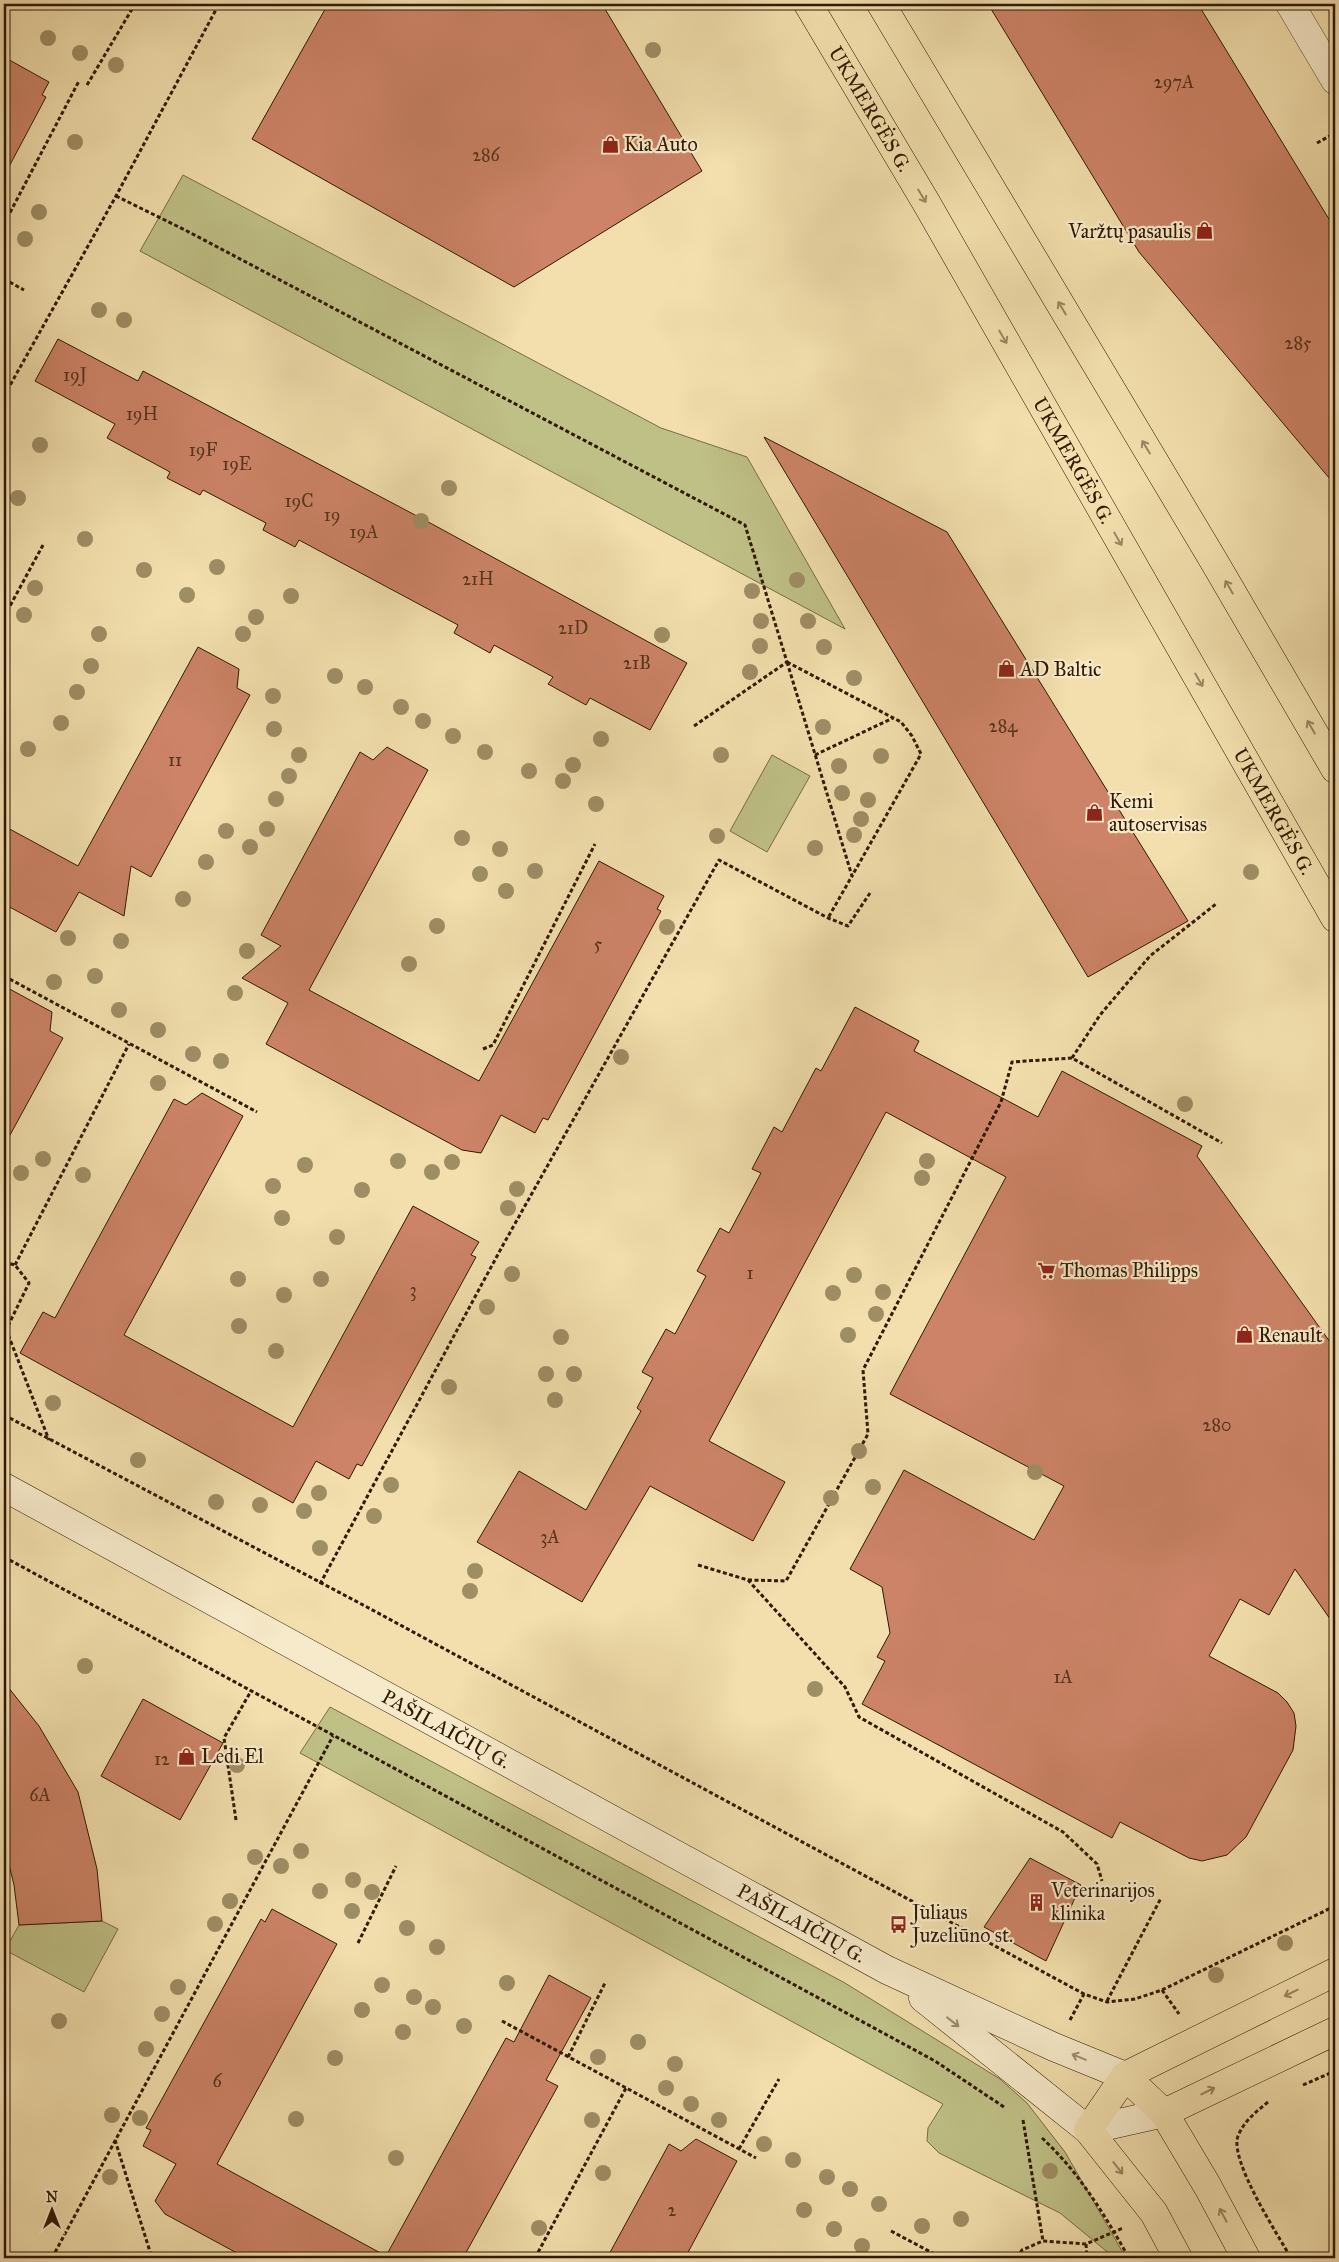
<svg xmlns="http://www.w3.org/2000/svg" width="1339" height="2262" viewBox="0 0 1339 2262" font-family="'IM FELL Great Primer',serif">
  <rect width="100%" height="100%" fill="#f2dfad"/>
  <filter id="stains"><feTurbulence type="fractalNoise" baseFrequency=".004" numOctaves="4"/><feColorMatrix values="0 0 0 0 .2 0 0 0 0 .09 0 0 0 0 .02 0 0 0 .5 -.17"/></filter>
  <radialGradient id="worn" r=".72"><stop offset=".6" stop-color="#630" stop-opacity="0"/><stop offset="1" stop-color="#630" stop-opacity=".3"/></radialGradient>
  <g fill="#bfc086" stroke="#786c44">
    <polygon points="183,175 661,428 747,457 845,629 140,251"/>
    <polygon points="772,755 810,776 767,852 730,831"/>
    <polygon points="330,1707 845,1983 1000,2079 1027,2103 1065,2152 1126,2258 1110,2258 1111,2255 1060,2213 939,2153 927,2141 928,2128 943,2104 300,1753"/>
    <polygon points="102,1921 118,1929 84,1992 5,1950 19,1925"/>
  </g>
  <g fill="#cc8367" stroke="#301801">
    <polygon points="328,4 602,4 702,171 514,287 252,139"/>
    <polygon points="988,4 1198,4 1335,229 1335,485 1139,252"/>
    <polygon points="4,57 49,82 42,95 46,97 4,176"/>
    <polygon points="58,339 138,381 143,371 432,524 687,663 650,730 590,698 586,705 548,684 553,677 494,645 490,653 454,633 458,625 299,540 295,547 263,530 266,523 203,490 200,495 167,478 170,472 107,438 115,424 35,381"/>
    <polygon points="764,437 947,532 1188,921 1088,977"/>
    <polygon points="198,647 239,669 237,688 250,695 151,877 131,866 124,916 79,892 56,932 4,904 4,826 78,866"/>
    <polygon points="387,747 428,770 309,990 479,1081 599,861 664,896 657,909 661,911 548,1120 543,1118 535,1133 501,1115 481,1153 462,1150 266,1044 288,1003 242,978 281,946 261,935 360,752 373,760"/>
    <polygon points="4,986 52,1012 50,1031 63,1038 4,1146"/>
    <polygon points="855,1007 919,1041 914,1051 1038,1117 1062,1071 1202,1146 1197,1156 1335,1349 1335,1626 1295,1569 1269,1615 1240,1599 1209,1656 1278,1693 1287,1702 1294,1713 1296,1726 1293,1750 1246,1837 1227,1855 1202,1861 1189,1858 1120,1822 1112,1838 862,1704 885,1661 877,1657 890,1633 882,1587 850,1569 904,1470 1034,1540 1064,1486 890,1394 1006,1177 886,1112 709,1441 785,1482 753,1541 650,1486 582,1602 477,1542 519,1471 586,1510 641,1411 637,1408 653,1378 642,1372 666,1329 675,1334 706,1276 697,1271 720,1228 729,1233 761,1173 752,1169 774,1127 782,1132 816,1068 821,1071"/>
    <polygon points="202,1093 243,1116 124,1335 293,1427 413,1206 479,1242 471,1255 476,1257 362,1466 357,1464 349,1479 316,1461 293,1503 20,1353 43,1312 55,1318 174,1099 186,1105"/>
    <polygon points="4,1682 39,1726 78,1792 97,1869 102,1921 19,1925 14,1885 4,1844"/>
    <polygon points="143,1699 223,1743 180,1820 101,1776"/>
    <polygon points="1030,1858 1081,1885 1046,1961 984,1927"/>
    <polygon points="272,1909 337,1944 217,2164 386,2256 506,2038 514,2042 549,1975 591,1998 546,2080 558,2086 463,2258 246,2258 165,2214 155,2201 176,2164 143,2146 151,2130 146,2128 261,1919 265,1922"/>
    <polygon points="696,2139 737,2161 685,2258 607,2258 669,2144 681,2151"/>
  </g>
  <g fill="none" stroke-linecap="round" stroke-linejoin="round">
    <defs>
      <polyline id="street" points="1290,4 1335,80"/>
      <g id="secondary">
        <path id="s1" d="M4 1487 887 1970 1054 2047 1125 2076"/>
        <polyline points="923,1998 1088,2130 1164,2113"/>
      </g>
      <g id="highway">
        <path id="s2" d="M808 4 927 204 1335 918"/>
        <polyline points="881,4 1215,563 1335,769"/>
        <polyline points="1125,2076 1164,2113 1208,2187 1246,2258"/>
        <polyline points="1164,2113 1335,2031"/>
        <polyline points="1178,2258 1154,2213 1088,2130 1125,2076 1335,1972"/>
      </g>
    </defs>
    <use href="#street" stroke="#604a2c" stroke-width="29"/>
    <use href="#secondary" stroke="#301801" stroke-width="29"/>
    <use href="#highway" stroke="#301801" stroke-width="29"/>
    <g stroke="#301801" stroke-width="3" stroke-dasharray="4 2.5" stroke-linecap="butt">
      <polyline points="87,85 135,4"/>
      <polyline points="1317,143 1335,133"/>
      <polyline points="116,196 187,231 745,525 787,662 694,726"/>
      <polyline points="4,224 79,81"/>
      <polyline points="4,279 24,290"/>
      <polyline points="4,396 116,196 219,4"/>
      <polyline points="4,617 43,545"/>
      <polyline points="787,662 901,722 912,736 921,754 852,876"/>
      <polyline points="787,662 852,876 828,918"/>
      <polyline points="815,755 893,718"/>
      <polyline points="4,976 257,1112"/>
      <polyline points="483,1049 493,1045 595,844"/>
      <polyline points="1072,1058 1100,1015 1150,956 1216,904"/>
      <polyline points="4,1262 15,1265 29,1283 4,1334"/>
      <polyline points="15,1265 129,1044"/>
      <polyline points="6,1329 49,1440"/>
      <polyline points="4,1415 365,1606 1084,1994 1107,2002 1135,1999 1162,1990 1335,1906"/>
      <polyline points="4,1557 935,2061 1004,2107"/>
      <polyline points="698,1565 748,1580 845,1687 859,1717 1063,1832 1097,1864 1102,1881"/>
      <polyline points="748,1580 786,1581 868,1434 863,1370 1001,1102 1012,1062 1072,1058 1222,1143"/>
      <polyline points="320,1584 503,1245 719,860 828,918 848,926 870,893"/>
      <polyline points="236,1820 224,1738 251,1691"/>
      <polyline points="358,1943 396,1866"/>
      <polyline points="1162,1990 1179,2014"/>
      <polyline points="1107,2001 1161,1898"/>
      <polyline points="1070,2020 1084,1994"/>
      <polyline points="502,2021 756,2158"/>
      <polyline points="568,2057 605,1983"/>
      <polyline points="1303,2085 1335,2071"/>
      <path d="M1268 2102C1256 2112 1244 2121 1238 2136 1229 2160 1278 2235 1291 2258"/>
      <polyline points="1023,2120 1043,2241"/>
      <path d="M1042 2138C1079 2172 1104 2214 1129 2258"/>
      <polyline points="115,2140 152,2258"/>
      <polyline points="739,2149 779,2079"/>
      <polyline points="891,2231 942,2258"/>
      <polyline points="1086,2244 1087,2258"/>
      <polyline points="52,2258 333,1736"/>
      <polyline points="535,2258 626,2088"/>
      <polyline points="1017,2258 1022,2250 1043,2241 1086,2244 1123,2228"/>
    </g>
    <use href="#street" stroke="#f7eaca" stroke-width="28"/>
    <use href="#secondary" stroke="#f7eaca" stroke-width="28"/>
    <use href="#highway" stroke="#f2dfad" stroke-width="28"/>
  </g>
  <g fill="#9f8d64">
    <circle cx="48" cy="38" r="8"/>
    <circle cx="653" cy="50" r="8"/>
    <circle cx="80" cy="53" r="8"/>
    <circle cx="116" cy="65" r="8"/>
    <circle cx="75" cy="142" r="8"/>
    <circle cx="39" cy="212" r="8"/>
    <circle cx="25" cy="239" r="8"/>
    <circle cx="99" cy="310" r="8"/>
    <circle cx="124" cy="320" r="8"/>
    <circle cx="40" cy="445" r="8"/>
    <circle cx="449" cy="488" r="8"/>
    <circle cx="18" cy="498" r="8"/>
    <circle cx="421" cy="521" r="8"/>
    <circle cx="85" cy="539" r="8"/>
    <circle cx="217" cy="567" r="8"/>
    <circle cx="144" cy="570" r="8"/>
    <circle cx="797" cy="580" r="8"/>
    <circle cx="35" cy="588" r="8"/>
    <circle cx="752" cy="591" r="8"/>
    <circle cx="187" cy="595" r="8"/>
    <circle cx="291" cy="596" r="8"/>
    <circle cx="24" cy="615" r="8"/>
    <circle cx="256" cy="617" r="8"/>
    <circle cx="761" cy="621" r="8"/>
    <circle cx="808" cy="621" r="8"/>
    <circle cx="99" cy="634" r="8"/>
    <circle cx="243" cy="634" r="8"/>
    <circle cx="662" cy="635" r="8"/>
    <circle cx="760" cy="646" r="8"/>
    <circle cx="824" cy="647" r="8"/>
    <circle cx="91" cy="666" r="8"/>
    <circle cx="750" cy="672" r="8"/>
    <circle cx="335" cy="676" r="8"/>
    <circle cx="854" cy="678" r="8"/>
    <circle cx="365" cy="687" r="8"/>
    <circle cx="77" cy="692" r="8"/>
    <circle cx="273" cy="696" r="8"/>
    <circle cx="401" cy="707" r="8"/>
    <circle cx="423" cy="721" r="8"/>
    <circle cx="61" cy="723" r="8"/>
    <circle cx="823" cy="727" r="8"/>
    <circle cx="274" cy="729" r="8"/>
    <circle cx="453" cy="736" r="8"/>
    <circle cx="601" cy="739" r="8"/>
    <circle cx="28" cy="749" r="8"/>
    <circle cx="485" cy="752" r="8"/>
    <circle cx="299" cy="755" r="8"/>
    <circle cx="721" cy="755" r="8"/>
    <circle cx="881" cy="756" r="8"/>
    <circle cx="573" cy="765" r="8"/>
    <circle cx="839" cy="766" r="8"/>
    <circle cx="529" cy="771" r="8"/>
    <circle cx="289" cy="776" r="8"/>
    <circle cx="563" cy="781" r="8"/>
    <circle cx="842" cy="793" r="8"/>
    <circle cx="276" cy="799" r="8"/>
    <circle cx="868" cy="800" r="8"/>
    <circle cx="596" cy="804" r="8"/>
    <circle cx="861" cy="819" r="8"/>
    <circle cx="267" cy="829" r="8"/>
    <circle cx="226" cy="831" r="8"/>
    <circle cx="854" cy="835" r="8"/>
    <circle cx="717" cy="836" r="8"/>
    <circle cx="462" cy="838" r="8"/>
    <circle cx="250" cy="847" r="8"/>
    <circle cx="815" cy="848" r="8"/>
    <circle cx="500" cy="849" r="8"/>
    <circle cx="206" cy="862" r="8"/>
    <circle cx="535" cy="871" r="8"/>
    <circle cx="1251" cy="872" r="8"/>
    <circle cx="480" cy="874" r="8"/>
    <circle cx="506" cy="891" r="8"/>
    <circle cx="183" cy="899" r="8"/>
    <circle cx="437" cy="926" r="8"/>
    <circle cx="667" cy="927" r="8"/>
    <circle cx="68" cy="938" r="8"/>
    <circle cx="121" cy="941" r="8"/>
    <circle cx="247" cy="951" r="8"/>
    <circle cx="409" cy="964" r="8"/>
    <circle cx="95" cy="976" r="8"/>
    <circle cx="54" cy="982" r="8"/>
    <circle cx="235" cy="993" r="8"/>
    <circle cx="119" cy="1010" r="8"/>
    <circle cx="158" cy="1030" r="8"/>
    <circle cx="193" cy="1054" r="8"/>
    <circle cx="621" cy="1057" r="8"/>
    <circle cx="221" cy="1061" r="8"/>
    <circle cx="158" cy="1083" r="8"/>
    <circle cx="1185" cy="1104" r="8"/>
    <circle cx="43" cy="1159" r="8"/>
    <circle cx="398" cy="1161" r="8"/>
    <circle cx="927" cy="1161" r="8"/>
    <circle cx="452" cy="1162" r="8"/>
    <circle cx="305" cy="1165" r="8"/>
    <circle cx="432" cy="1172" r="8"/>
    <circle cx="21" cy="1173" r="8"/>
    <circle cx="83" cy="1175" r="8"/>
    <circle cx="922" cy="1178" r="8"/>
    <circle cx="273" cy="1186" r="8"/>
    <circle cx="517" cy="1189" r="8"/>
    <circle cx="362" cy="1190" r="8"/>
    <circle cx="508" cy="1208" r="8"/>
    <circle cx="282" cy="1218" r="8"/>
    <circle cx="337" cy="1237" r="8"/>
    <circle cx="512" cy="1274" r="8"/>
    <circle cx="854" cy="1275" r="8"/>
    <circle cx="238" cy="1279" r="8"/>
    <circle cx="321" cy="1279" r="8"/>
    <circle cx="883" cy="1292" r="8"/>
    <circle cx="833" cy="1293" r="8"/>
    <circle cx="284" cy="1295" r="8"/>
    <circle cx="487" cy="1307" r="8"/>
    <circle cx="876" cy="1314" r="8"/>
    <circle cx="239" cy="1326" r="8"/>
    <circle cx="848" cy="1335" r="8"/>
    <circle cx="561" cy="1337" r="8"/>
    <circle cx="276" cy="1351" r="8"/>
    <circle cx="546" cy="1374" r="8"/>
    <circle cx="574" cy="1374" r="8"/>
    <circle cx="449" cy="1387" r="8"/>
    <circle cx="555" cy="1400" r="8"/>
    <circle cx="53" cy="1403" r="8"/>
    <circle cx="859" cy="1451" r="8"/>
    <circle cx="138" cy="1460" r="8"/>
    <circle cx="1035" cy="1472" r="8"/>
    <circle cx="391" cy="1485" r="8"/>
    <circle cx="873" cy="1487" r="8"/>
    <circle cx="319" cy="1493" r="8"/>
    <circle cx="831" cy="1498" r="8"/>
    <circle cx="216" cy="1502" r="8"/>
    <circle cx="260" cy="1505" r="8"/>
    <circle cx="304" cy="1511" r="8"/>
    <circle cx="374" cy="1516" r="8"/>
    <circle cx="320" cy="1548" r="8"/>
    <circle cx="475" cy="1571" r="8"/>
    <circle cx="470" cy="1591" r="8"/>
    <circle cx="85" cy="1666" r="8"/>
    <circle cx="815" cy="1689" r="8"/>
    <circle cx="237" cy="1765" r="8"/>
    <circle cx="301" cy="1851" r="8"/>
    <circle cx="255" cy="1857" r="8"/>
    <circle cx="281" cy="1866" r="8"/>
    <circle cx="353" cy="1880" r="8"/>
    <circle cx="320" cy="1891" r="8"/>
    <circle cx="372" cy="1892" r="8"/>
    <circle cx="230" cy="1901" r="8"/>
    <circle cx="352" cy="1911" r="8"/>
    <circle cx="215" cy="1924" r="8"/>
    <circle cx="407" cy="1928" r="8"/>
    <circle cx="1285" cy="1943" r="8"/>
    <circle cx="437" cy="1947" r="8"/>
    <circle cx="1216" cy="1975" r="8"/>
    <circle cx="507" cy="1983" r="8"/>
    <circle cx="382" cy="1985" r="8"/>
    <circle cx="178" cy="1987" r="8"/>
    <circle cx="414" cy="1997" r="8"/>
    <circle cx="433" cy="2007" r="8"/>
    <circle cx="362" cy="2010" r="8"/>
    <circle cx="162" cy="2014" r="8"/>
    <circle cx="59" cy="2021" r="8"/>
    <circle cx="464" cy="2026" r="8"/>
    <circle cx="403" cy="2032" r="8"/>
    <circle cx="638" cy="2042" r="8"/>
    <circle cx="146" cy="2049" r="8"/>
    <circle cx="598" cy="2057" r="8"/>
    <circle cx="335" cy="2058" r="8"/>
    <circle cx="675" cy="2064" r="8"/>
    <circle cx="666" cy="2088" r="8"/>
    <circle cx="691" cy="2104" r="8"/>
    <circle cx="112" cy="2115" r="8"/>
    <circle cx="140" cy="2118" r="8"/>
    <circle cx="296" cy="2119" r="8"/>
    <circle cx="592" cy="2120" r="8"/>
    <circle cx="719" cy="2120" r="8"/>
    <circle cx="764" cy="2144" r="8"/>
    <circle cx="396" cy="2158" r="8"/>
    <circle cx="793" cy="2160" r="8"/>
    <circle cx="1050" cy="2171" r="8"/>
    <circle cx="603" cy="2173" r="8"/>
    <circle cx="110" cy="2177" r="8"/>
    <circle cx="827" cy="2177" r="8"/>
    <circle cx="850" cy="2189" r="8"/>
    <circle cx="879" cy="2204" r="8"/>
    <circle cx="804" cy="2210" r="8"/>
    <circle cx="961" cy="2219" r="8"/>
    <circle cx="922" cy="2226" r="8"/>
    <circle cx="539" cy="2228" r="8"/>
    <circle cx="834" cy="2229" r="8"/>
    <circle cx="862" cy="2246" r="8"/>
  </g>
  <defs><path id="oneway-shaft" d="M-6 0H5M1.5-3L5.5 0L1.5 3" fill="none" stroke-width="1.6" stroke-linecap="round" stroke-linejoin="round" transform="scale(1.25)"/></defs>
  <g stroke="#9b8560">
    <use href="#oneway-shaft" transform="translate(922 196) rotate(59)"/>
    <use href="#oneway-shaft" transform="translate(1062 308) rotate(-121)"/>
    <use href="#oneway-shaft" transform="translate(1003 337) rotate(60)"/>
    <use href="#oneway-shaft" transform="translate(1146 447) rotate(-121)"/>
    <use href="#oneway-shaft" transform="translate(1118 539) rotate(60)"/>
    <use href="#oneway-shaft" transform="translate(1229 587) rotate(-120)"/>
    <use href="#oneway-shaft" transform="translate(1199 680) rotate(60)"/>
    <use href="#oneway-shaft" transform="translate(1311 727) rotate(-120)"/>
    <use href="#oneway-shaft" transform="translate(1291 1993) rotate(154)"/>
    <use href="#oneway-shaft" transform="translate(1208 2091) rotate(-26)"/>
    <use href="#oneway-shaft" transform="translate(1118 2168) rotate(52)"/>
    <use href="#oneway-shaft" transform="translate(1223 2215) rotate(-118)"/>
  </g>
  <g stroke="#9d8c70">
    <use href="#oneway-shaft" transform="translate(953 2022) rotate(38)"/>
    <use href="#oneway-shaft" transform="translate(1079 2057) rotate(-158)"/>
  </g>
  <defs>
    <symbol id="shop-bare" viewBox="-9 -9 18 18"><path d="M-5-2.5h2.3a2.7 3.5 0 0 1 5.4 0H5L5.5 6h-11ZM-1.5-2.5h3a1.5 2.3 0 0 0-3 0Z" fill="#8f2418" stroke="#f7eaca" stroke-width="2.5" paint-order="stroke"/></symbol>
    <symbol id="supermarket-bare" viewBox="-9 -9 18 18"><path d="M-6-5.5h2.5l.6 2H6L4.5 2H-2.5L-4.4-4H-6ZM-1.5 3.2a1.3 1.3 0 1 0 .1 0ZM3 3.2a1.3 1.3 0 1 0 .1 0Z" fill="#8f2418" stroke="#f7eaca" stroke-width="2.5" paint-order="stroke"/></symbol>
    <symbol id="building-bare" viewBox="-9 -9 18 18"><path d="M-4-6H4V6H1V3H-1V6H-4ZM-2.5-4.3h1.7v1.8h-1.7ZM.8-4.3h1.7v1.8H.8ZM-2.5-1h1.7V.8h-1.7ZM.8-1h1.7V.8H.8Z" fill="#8f2418" stroke="#f7eaca" stroke-width="2.5" paint-order="stroke"/></symbol>
    <symbol id="bus-bare" viewBox="-9 -9 18 18"><path d="M-5-6H5V4H4V6H2V4H-2V6H-4V4H-5ZM-3.5-4V0h7V-4ZM-3.5 1.2v1.5H-2V1.2ZM2 1.2v1.5H3.5V1.2Z" fill="#8f2418" stroke="#f7eaca" stroke-width="2.5" paint-order="stroke"/></symbol>
  </defs>
  <g fill-rule="evenodd">
    <use href="#shop-bare" x="598" y="132" width="25" height="25"/>
    <use href="#shop-bare" x="1192" y="218" width="25" height="25"/>
    <use href="#shop-bare" x="994" y="656" width="25" height="25"/>
    <use href="#shop-bare" x="1082" y="800" width="25" height="25"/>
    <use href="#supermarket-bare" x="1034" y="1258" width="25" height="25"/>
    <use href="#shop-bare" x="1232" y="1322" width="25" height="25"/>
    <use href="#shop-bare" x="174" y="1744" width="25" height="25"/>
    <use href="#building-bare" x="1024" y="1890" width="25" height="25"/>
    <use href="#bus-bare" x="886" y="1912" width="25" height="25"/>
  </g>
  <g text-anchor="middle" stroke-width="4.5" stroke-linejoin="round" paint-order="stroke">
    <g font-size="18" fill="#57331a">
      <text x="1174" y="88">297A</text>
      <text x="486" y="161">286</text>
      <text x="1298" y="349">285</text>
      <text x="75" y="381">19J</text>
      <text x="142" y="420">19H</text>
      <text x="203" y="456">19F</text>
      <text x="237" y="470">19E</text>
      <text x="299" y="507">19C</text>
      <text x="332" y="521">19</text>
      <text x="364" y="538">19A</text>
      <text x="478" y="585">21H</text>
      <text x="573" y="634">21D</text>
      <text x="637" y="669">21B</text>
      <text x="1003" y="732">284</text>
      <text x="175" y="766">11</text>
      <text x="598" y="950">5</text>
      <text x="750" y="1279">1</text>
      <text x="413" y="1296">3</text>
      <text x="1217" y="1431">280</text>
      <text x="550" y="1543">3A</text>
      <text x="1063" y="1683">1A</text>
      <text x="162" y="1765">12</text>
      <text x="40" y="1801">6A</text>
      <text x="217" y="2087">6</text>
      <text x="672" y="2216">2</text>
    </g>
    <g font-size="20" fill="#301801" stroke="#f7eaca">
      <text dy="7" stroke="none"><textPath href="#s2" startOffset="122">UKMERGĖS G.</textPath></text>
      <text dy="7" stroke="none"><textPath href="#s2" startOffset="528">UKMERGĖS G.</textPath></text>
      <text dy="7" stroke="none"><textPath href="#s2" startOffset="932">UKMERGĖS G.</textPath></text>
      <text dy="7" stroke="none"><textPath href="#s1" startOffset="504">PAŠILAIČIŲ G.</textPath></text>
      <text dy="7" stroke="none"><textPath href="#s1" startOffset="909">PAŠILAIČIŲ G.</textPath></text>
    </g>
    <g font-size="20" fill="#301801" stroke="#f7eaca" text-anchor="start">
      <text x="624" y="151">Kia Auto</text>
      <text x="1191" y="238" text-anchor="end">Varžtų pasaulis</text>
      <text x="1020" y="676">AD Baltic</text>
      <text x="1109" y="808">Kemi<tspan x="1109" dy="23">autoservisas</tspan></text>
      <text x="1060" y="1277">Thomas Philipps</text>
      <text x="1258" y="1342">Renault</text>
      <text x="201" y="1763">Ledi El</text>
      <text x="1051" y="1897">Veterinarijos<tspan x="1051" dy="23">klinika</tspan></text>
      <text x="912" y="1919">Juliaus<tspan x="912" dy="23">Juzeliūno st.</tspan></text>
    </g>
  </g>
  <rect width="1339" height="2262" fill="none" stroke="#f2dfad" stroke-width="20"/>
  <rect x="5" y="5" width="1329" height="2252" fill="none" stroke="#301801" stroke-width="2.5"/>
  <rect x="10" y="10" width="1319" height="2242" fill="none" stroke="#301801"/>
  <g transform="translate(52 2210)" stroke="#f7eaca" stroke-width="4" paint-order="stroke">
  <path d="M0-4L9 19L0 12L-9 19Z" fill="#301801"/>
  <text y="-8" font-size="14" font-weight="bold" text-anchor="middle" fill="#301801">N</text>
  </g>
  <rect width="100%" height="100%" filter="url(#stains)"/>
  <rect width="100%" height="100%" fill="url(#worn)"/>
</svg>
